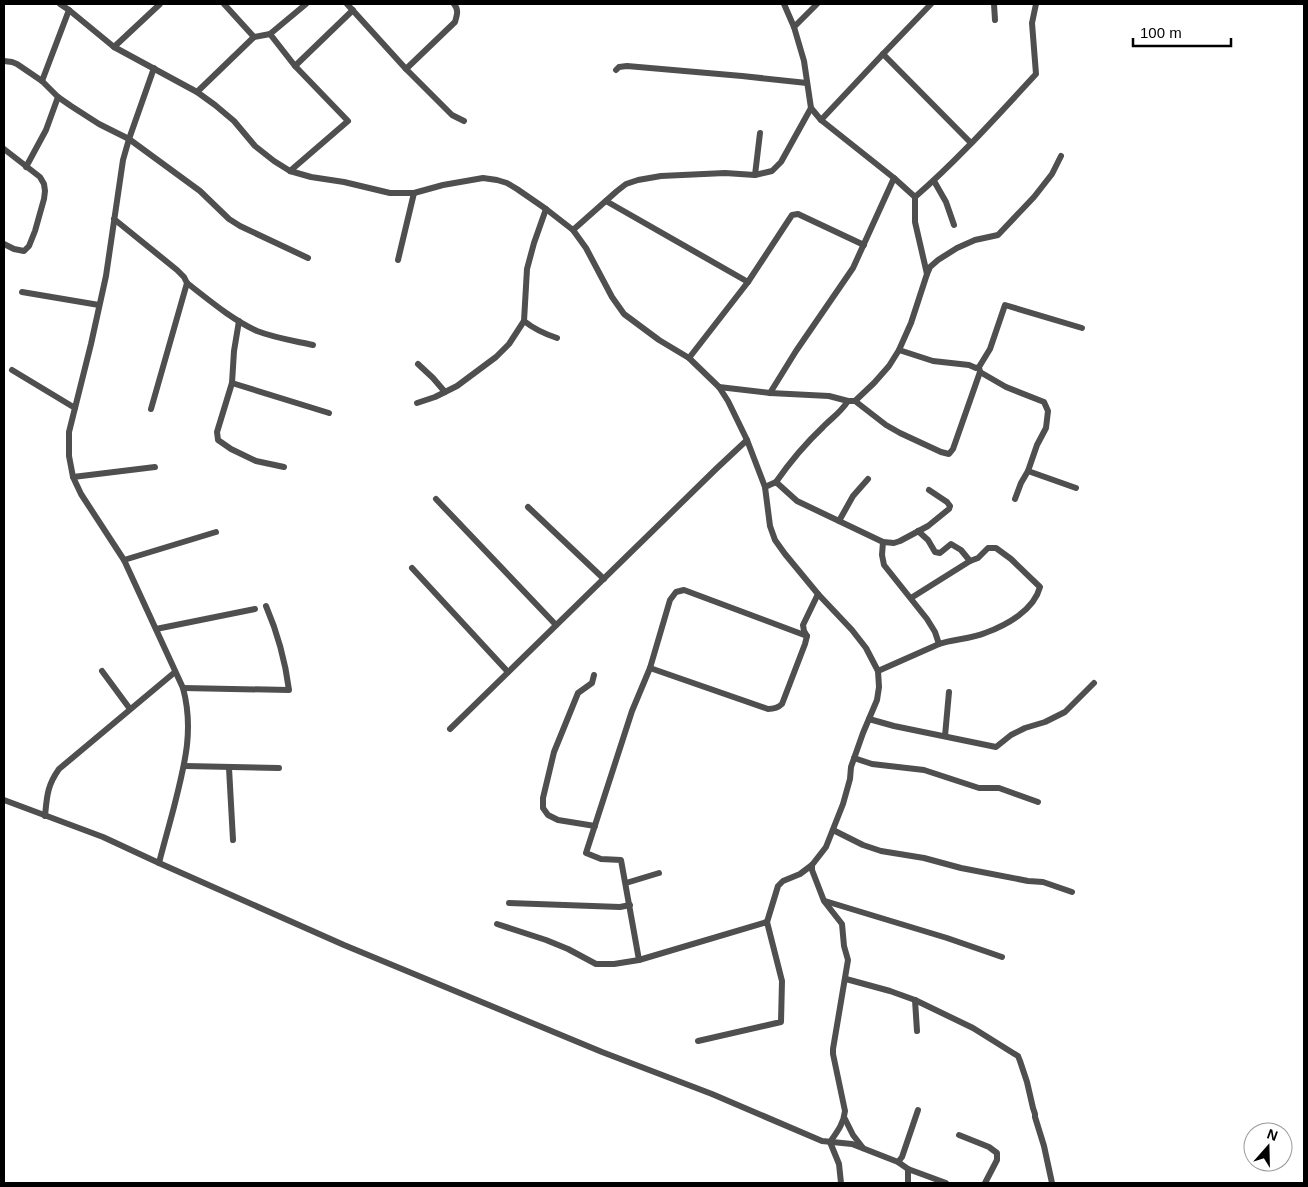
<svg xmlns="http://www.w3.org/2000/svg" width="1308" height="1187" viewBox="0 0 1308 1187" font-family="Arial,sans-serif">
  <rect width="100%" height="100%" fill="#fff"/>
  <g fill="none" stroke-linecap="round" stroke-linejoin="round">
    <g stroke="#4f4f4f" stroke-width="6">
      <polyline points="60,4 69,10 114,47 197,92 215,105 234,121 255,146 274,161 290,171 311,177 344,182 390,193 414,193 443,185 483,178 497,180 507,183 517,189 546,209 573,230 586,248 612,297 624,314 659,340 689,358 719,387 728,401 747,440 765,487 770,526 775,540 785,554 818,594 852,630 866,648 878,671 879,687 877,700 863,733 851,767 850,779 843,804 826,847 812,865 800,874 783,881 778,886 767,922"/>
      <polyline points="224,4 254,37"/>
      <polyline points="347,4 406,69 452,115 464,121"/>
      <polyline points="994,4 995,20"/>
      <polyline points="794,27 817,4"/>
      <polyline points="270,34 295,66 348,121 290,171"/>
      <polyline points="114,47 160,4"/>
      <polyline points="883,54 971,143"/>
      <polyline points="4,61 12,62 17,64 42,81 58,97 71,106 99,124 129,139 200,191 229,219 240,226 308,258"/>
      <polyline points="295,66 353,10"/>
      <path d="M154 68 129 139 123 160 106 276 91 344 69 432V456L73 477 81 494 124 560 183 688C194 729 185 763 175 803 170 823 164 843 159 863"/>
      <path d="M406 69 455 22C457 15 459 10 454 4"/>
      <polyline points="616,70 619,67 627,66 742,76 807,83"/>
      <polyline points="42,81 69,10"/>
      <polyline points="197,92 254,37 270,34 306,4"/>
      <polyline points="821,120 883,54 931,4"/>
      <polyline points="4,149 40,177 44,184 45,191 44,199 35,231 29,246 24,251 14,249 4,244"/>
      <polyline points="26,167 46,130 58,97"/>
      <polyline points="755,175 760,133"/>
      <polyline points="934,181 946,202 954,225"/>
      <path d="M915 197C958 160 997 116 1036 74L1032 23 1036 4"/>
      <polyline points="606,201 748,282"/>
      <path d="M114 219 177 270 184 277 187 283C209 300 231 319 257 331 275 338 295 341 313 345"/>
      <polyline points="573,230 617,191 626,184 638,180 661,176 725,173 755,175 772,171 781,162 811,108"/>
      <polyline points="398,260 414,193"/>
      <polyline points="927,274 930,267 938,260 957,248 975,240 998,235 1034,197 1052,174 1061,156"/>
      <polyline points="22,292 99,305"/>
      <polyline points="239,321 234,351 232,383 217,432 218,440 231,449 256,461 284,467"/>
      <path d="M524 321C534 329 545 334 557 338"/>
      <polyline points="899,350 933,361 969,365 976,368 979,367"/>
      <polyline points="689,358 748,282 792,215 798,214 864,245"/>
      <polyline points="418,364 433,378 445,392"/>
      <polyline points="12,370 75,408"/>
      <polyline points="980,372 1006,387 1044,402 1048,411 1046,428 1037,445 1028,471 1021,483 1015,499"/>
      <polyline points="232,383 329,413"/>
      <polyline points="719,387 770,393 829,396 848,401"/>
      <polyline points="770,393 796,351 853,268 894,178"/>
      <polyline points="855,401 886,425 900,433 941,452 949,454 953,449 980,372 979,367 990,349 1005,305 1082,328"/>
      <polyline points="417,403 435,397 457,386 496,357 509,344 524,321 527,269 534,243 546,209"/>
      <polyline points="151,409 187,283"/>
      <polyline points="1028,471 1076,488"/>
      <polyline points="73,477 155,467"/>
      <path d="M776 482C790 462 805 444 823 427 832 418 841 412 848 401H855L874 383 889 366 899 350 911 323 927 274 915 222V197L894 178 821 120 811 108 804 61 794 27 784 4"/>
      <polyline points="765,487 776,482 797,501 883,542 894,543 900,541 928,526 949,509 950,506 947,502 929,490"/>
      <polyline points="436,499 556,625"/>
      <polyline points="528,507 604,579"/>
      <polyline points="839,521 853,496 868,479"/>
      <path d="M883 542 882 555 884 565 927 619 935 632 939 644C954 639 971 639 985 633 1007 625 1034 610 1040 587L1011 559 996 548H988L978 558 970 561 961 550 951 544 940 553 935 552 928 540 918 531"/>
      <polyline points="124,560 216,532"/>
      <polyline points="412,568 508,672"/>
      <polyline points="911,598 970,561"/>
      <polyline points="156,629 255,609"/>
      <path d="M650 668 768 709C774 709 778 708 782 704L805 644 807 636 804 631 803 625 818 594"/>
      <polyline points="102,671 130,709"/>
      <polyline points="878,671 939,644"/>
      <polyline points="594,675 592,683 578,693 554,752 543,798 543,808 548,815 558,820 595,826"/>
      <path d="M183 688 289 690C285 659 278 634 266 606"/>
      <polyline points="869,719 894,726 996,747 1011,735 1025,728 1045,722 1065,712 1094,683"/>
      <polyline points="450,729 716,469 747,440"/>
      <polyline points="945,736 949,692"/>
      <polyline points="854,758 872,764 924,770 979,788 999,788 1038,802"/>
      <polyline points="185,766 279,768"/>
      <polyline points="229,768 233,840"/>
      <polyline points="4,800 103,837 159,863 344,945 602,1052 712,1094 822,1141 852,1144 898,1162 908,1169 946,1183"/>
      <path d="M45 816C47 796 47 786 59 769L175 672"/>
      <polyline points="833,830 863,845 881,851 924,858 961,868 1028,881 1043,882 1072,892"/>
      <path d="M812 865V870L824 901 842 924 844 946 848 960 833 1049V1054L845 1111C844 1123 837 1132 830 1142L839 1164 841 1183"/>
      <polyline points="626,883 659,873"/>
      <polyline points="825,901 947,938 1002,957"/>
      <polyline points="509,903 620,907 630,905"/>
      <polyline points="497,924 546,940 568,949 596,964 614,964 639,960 767,922 782,981 781,1022 698,1041"/>
      <polyline points="639,960 621,860 601,859 586,853 632,711 650,668 670,600 676,592 684,590 807,636"/>
      <polyline points="846,979 890,991 915,1000 973,1028 1013,1053 1018,1056 1020,1061 1027,1082 1033,1108 1035,1114 1035,1117 1044,1146 1052,1183"/>
      <polyline points="915,1000 917,1031"/>
      <polyline points="844,1117 853,1135 863,1148"/>
      <polyline points="959,1135 989,1147 997,1153 997,1160 985,1183"/>
      <polyline points="898,1162 902,1157 918,1110"/>
      <polyline points="908,1169 908,1183"/>
    </g>
  </g>
  <rect width="1308" height="1187" fill="none" stroke="#000000" stroke-width="10"/>
  <g transform="translate(1268 1147) rotate(20)"><circle r="24" fill="#ffffff" stroke="#999999"/>
  <path d="M0-4L9 19L0 12L-9 19Z" fill="#000000"/>
  <text y="-8" font-size="14" font-weight="bold" text-anchor="middle" fill="#000000">N</text>
  </g>
  <path d="M1133 38v8h98v-8" fill="none" stroke="#000000" stroke-width="2.5"/>
  <text x="1140" y="38" font-size="15" fill="#000000" stroke="#ffffff" stroke-width="4" paint-order="stroke">100 m</text>
</svg>
